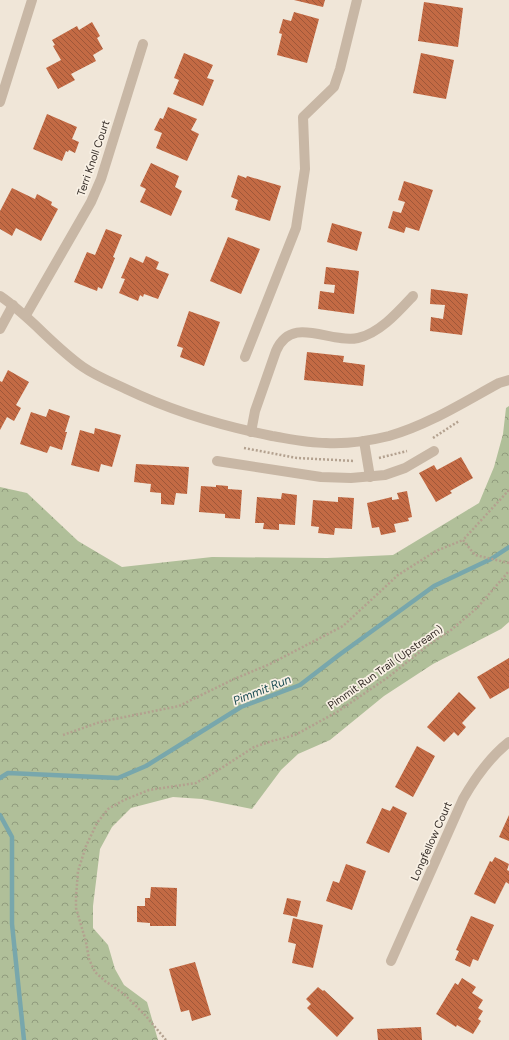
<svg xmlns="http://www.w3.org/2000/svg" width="509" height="1040" viewBox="0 0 509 1040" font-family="Figtree,sans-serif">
  <defs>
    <pattern id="forest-crowns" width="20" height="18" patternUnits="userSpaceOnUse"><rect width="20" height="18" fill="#b0bf99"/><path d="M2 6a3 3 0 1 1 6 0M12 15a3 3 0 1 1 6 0" fill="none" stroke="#909b7d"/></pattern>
    <pattern id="building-back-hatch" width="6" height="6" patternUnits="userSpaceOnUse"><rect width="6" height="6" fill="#c36a44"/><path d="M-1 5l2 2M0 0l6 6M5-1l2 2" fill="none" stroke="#9f5739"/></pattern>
  </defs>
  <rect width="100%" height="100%" fill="#f0e6d8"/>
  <polygon fill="url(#forest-crowns)" points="509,406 509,622 501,629 433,664 384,696 330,740 298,754 281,770 252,809 202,799 173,797 131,808 112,827 100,849 93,906 93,928 108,945 115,969 124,985 147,1002 158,1040 0,1040 0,487 27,493 78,541 122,567 212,557 327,558 393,555 479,503 494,467 503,434 506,408"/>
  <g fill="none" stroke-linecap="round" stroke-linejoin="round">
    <g stroke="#78a7ac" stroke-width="4.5">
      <polyline points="0,778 8,773 118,778 146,766 241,707 300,685 339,655 434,586 491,559 509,547"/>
      <polyline points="0,815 12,837 12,924 24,1040"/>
    </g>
  </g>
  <g fill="url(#building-back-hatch)">
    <polygon points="294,0 325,0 323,7"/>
    <polygon points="424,2 463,8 458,47 418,41"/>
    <polygon points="294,12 319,19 307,63 277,55 282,34 279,33 283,19 291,21"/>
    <polygon points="92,22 100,36 97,38 103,49 93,55 96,61 71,74 75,80 58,89 46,68 61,60 53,46 55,45 52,40 77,26 79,30"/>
    <polygon points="184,53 213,65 207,78 214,80 203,106 173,94 179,80 174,78"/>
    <polygon points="421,53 454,60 446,99 413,93"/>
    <polygon points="168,107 197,119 191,130 199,134 187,161 156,148 162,133 154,130 160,118 163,119"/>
    <polygon points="47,114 77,127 72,139 79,142 75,153 69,150 68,152 66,151 62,161 33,149"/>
    <polygon points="151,163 179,176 175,187 182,191 171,216 140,202 146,189 140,186"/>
    <polygon points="238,175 246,178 247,176 281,186 270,221 235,210 238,200 231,197"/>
    <polygon points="404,181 433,190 419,231 406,227 404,233 388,228 393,211 401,213 405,202 398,200"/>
    <polygon points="12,188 35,199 37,194 52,202 51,205 58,209 41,241 16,228 12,236 0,229 0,211"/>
    <polygon points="332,223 362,232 357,251 327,242"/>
    <polygon points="106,229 122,235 113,257 115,258 102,289 98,287 97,291 74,282 87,252 95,255"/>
    <polygon points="228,237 260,249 241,294 210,281"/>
    <polygon points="146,256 159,262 156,269 169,274 158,299 144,294 143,297 140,295 138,301 119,293 125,279 121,278 130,257 143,263"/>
    <polygon points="326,267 359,271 354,314 318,309 320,291 334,293 335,285 324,284"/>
    <polygon points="431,289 468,294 462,335 430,331 431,317 443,319 445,305 430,304"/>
    <polygon points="189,311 220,322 204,366 180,357 183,348 177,346"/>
    <polygon points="307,352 344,356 343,362 365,365 363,386 304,380"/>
    <polygon points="8,370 29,382 16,405 21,408 14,421 7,417 0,430 0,381 2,382"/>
    <polygon points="49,409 70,416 65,432 67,432 62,450 50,446 47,453 20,444 31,412 46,417"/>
    <polygon points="95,428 121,435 112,467 101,464 99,472 71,465 80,430 94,434"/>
    <polygon points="461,457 473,478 450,491 452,493 436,502 419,473 434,465 437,470"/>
    <polygon points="136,464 189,467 187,494 176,493 174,505 161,504 161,493 150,492 151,484 134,482"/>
    <polygon points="216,485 228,486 228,489 242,490 240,519 225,518 225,514 199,512 201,486 216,487"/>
    <polygon points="407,491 412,517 408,518 409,521 394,524 396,532 381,535 379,527 372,528 367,503 392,497 392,500 399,499 397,493"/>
    <polygon points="282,493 297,495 295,525 279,524 279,530 263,529 264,523 255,523 257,497 281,499"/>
    <polygon points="338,497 354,498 352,529 335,528 334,535 318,533 319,527 311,526 313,500 338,502"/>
    <polygon points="509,658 509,688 490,699 477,677"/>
    <polygon points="459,692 476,708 462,723 466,727 458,736 454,732 444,742 427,727"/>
    <polygon points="417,746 435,756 413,797 395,787"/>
    <polygon points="393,806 407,813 389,853 366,843 382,808 390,811"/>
    <polygon points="509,815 509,841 499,837"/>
    <polygon points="495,857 509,864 507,870 509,871 509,884 506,882 495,904 474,894 490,861 492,862"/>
    <polygon points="346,864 366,871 352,910 326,901 333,881 339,883"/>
    <polygon points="151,887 177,888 176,926 150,926 150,923 137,922 137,906 145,906 145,898 150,898"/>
    <polygon points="287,898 301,901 297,917 283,914"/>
    <polygon points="471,916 494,925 478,961 473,959 470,967 455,960 459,951 456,950"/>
    <polygon points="293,918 323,925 313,968 292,963 296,944 288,942"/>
    <polygon points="195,962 211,1015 192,1021 189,1010 181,1012 169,969"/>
    <polygon points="462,978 476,987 472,993 483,1000 478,1008 483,1011 478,1019 481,1021 473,1034 457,1025 456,1027 436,1014 455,983 458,985"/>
    <polygon points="318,987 323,991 324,990 354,1018 337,1037 307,1008 311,1004 306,999"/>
    <polygon points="421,1027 422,1040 378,1040 377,1029"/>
  </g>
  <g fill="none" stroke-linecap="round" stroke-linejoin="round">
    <g stroke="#b3a18f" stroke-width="2.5" stroke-dasharray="2 2" stroke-linecap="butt">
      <polyline points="433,438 459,421"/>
      <polyline points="244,448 297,458 355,461"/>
      <polyline points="379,458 407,451"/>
      <polyline points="509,490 463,540 475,555 509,563"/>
      <polyline points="63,735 100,722 179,706 234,679 270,664 343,626 398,575 436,551 463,540"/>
      <polyline points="166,1040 145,1015 124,994 105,981 95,972 89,959 86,942 76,908 76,897 78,871 86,846 97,823 108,809 124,800 149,790 196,783 220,769 254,747 272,741 295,735 337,712 387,678 431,643 451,630 477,608 509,571"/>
    </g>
    <g stroke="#c8b7a5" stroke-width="10">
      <polyline points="0,102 32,0"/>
      <path d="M0 296C31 317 52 345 83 367 96 376 111 382 126 389 172 411 222 426 272 436 290 439 308 443 326 443 347 444 369 441 389 436 428 425 464 402 499 383L509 380"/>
      <polyline points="26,315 91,202 101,179 143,44"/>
      <polyline points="0,329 13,305"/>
      <polyline points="245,357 296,228 305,169 303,117 334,87 340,69 357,0"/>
      <path d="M251 432 255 411 276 351C292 314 329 344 358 338 380 333 399 311 413 296"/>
      <polyline points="364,441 370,477"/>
      <polyline points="217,461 321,477 351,478 385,475 405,468 434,451"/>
      <path d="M391 961 463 799C475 778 490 757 509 742"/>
    </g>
  </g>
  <g text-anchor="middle" stroke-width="3.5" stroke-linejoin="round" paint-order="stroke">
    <g font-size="11" fill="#332b26" stroke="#f8f0e4">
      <text transform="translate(93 158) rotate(-71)" y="4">Terri Knoll Court</text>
      <text transform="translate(385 667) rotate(-35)" y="4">Pimmit Run Trail (Upstream)</text>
      <text transform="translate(431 841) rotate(-66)" y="4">Longfellow Court</text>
    </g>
    <g font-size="12" font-style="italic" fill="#1d4d54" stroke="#f8f0e4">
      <text transform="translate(262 690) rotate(-22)" y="4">Pimmit Run</text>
    </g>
  </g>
</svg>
